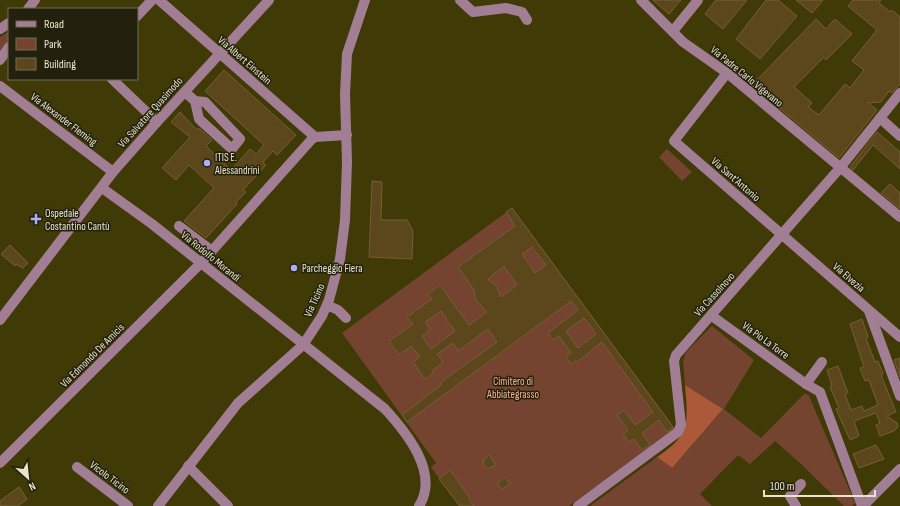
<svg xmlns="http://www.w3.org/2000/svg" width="900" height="506" viewBox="0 0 900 506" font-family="'Sofia Sans Condensed',sans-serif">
  <rect width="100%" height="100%" fill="#403a07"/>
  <g fill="#744431">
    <polygon points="8,32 9,42 0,55 0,37"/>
    <polygon points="667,149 692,172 682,181 659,157"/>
    <polygon points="512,208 675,429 569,506 459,506 431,467 436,463 342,333"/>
    <polygon points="712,326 754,360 724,409 761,438 805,393 809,396 855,503 852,506 844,506 801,464 775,441 750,464 738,455 700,494 712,506 590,506 657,457 672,468 723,409 685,385 683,361 686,352"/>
  </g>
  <path fill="#ab5938" d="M685 385 723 409 672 468 657 457C691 435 688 422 685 385Z"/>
  <g fill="#5c461b" stroke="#755f34" fill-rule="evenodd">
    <polygon points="653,0 681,0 669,14"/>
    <polygon points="716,0 747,0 723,29 705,14"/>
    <polygon points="766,0 778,0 797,16 760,59 736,39"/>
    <polygon points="796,0 823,0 812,13"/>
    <polygon points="853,0 881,0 879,3 890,12 892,10 900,17 900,84 892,93 889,91 881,102 868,103 877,110 839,158 752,85 816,19 826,29 835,19 852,34 826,60 824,57 794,87 812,103 808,107 819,115 845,84 850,88 864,70 852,61 877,30 848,6"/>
    <polygon points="224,70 296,135 277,155 273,151 263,162 266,165 243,190 246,192 236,202 237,204 206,238 184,221 214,188 189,165 176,180 162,168 190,137 171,122 180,112 197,130 199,128 212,140 206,146 231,170 250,149 256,154 264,145 205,91"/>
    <polygon points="877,132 900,152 900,169 873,145 853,170 850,167"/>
    <polygon points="372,181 382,182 381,220 407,220 413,231 412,259 369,257"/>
    <polygon points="890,184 900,193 900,209 881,193"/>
    <path d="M512 208 673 427 667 432 659 420 642 433 650 445 642 450 634 439 629 442 623 434 628 430 617 415 624 410 635 425 653 412 602 342 577 362 576 361 571 364 566 357 571 353 559 336 553 340 548 333 578 310 571 301 407 422 402 415 441 385V382L497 342 488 329 458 351 453 343 437 354 443 362 432 371 434 373 425 379 413 362 420 357 411 346 399 355 389 341 413 324 407 317 432 299 428 294 440 285 469 325 487 312 475 299 474 290 458 267 515 226 506 212ZM532 247 546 265 535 273 522 254ZM504 266 517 285 501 297 496 286 488 279ZM441 311 455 331 431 349 422 336 430 329 425 322ZM584 318 596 334 578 348 566 331Z"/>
    <polygon points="10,245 28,263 23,268 16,264 15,266 1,254"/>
    <polygon points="862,319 868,337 866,338 875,362 878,361 883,374 881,375 896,412 887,416 897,423 898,427 894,431 880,436 876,425 880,423 876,413 854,421 859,436 850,440 836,409 839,408 830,387 832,386 827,370 838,366 848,393 845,394 851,410 862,406 864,411 878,405 869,380 865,381 860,368 864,367 850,324"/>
    <polygon points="900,358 900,377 894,360"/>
    <polygon points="876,445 884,459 859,468 853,454"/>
    <polygon points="489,455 496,465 487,469 483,463 484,462 483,460"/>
    <polygon points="450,470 470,498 469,499 474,506 460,506 439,479"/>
    <polygon points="505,477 510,484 502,489 497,483"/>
    <polygon points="19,487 27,499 18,506 0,506 0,501"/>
  </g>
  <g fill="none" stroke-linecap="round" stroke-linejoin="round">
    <g stroke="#a17e93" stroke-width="10">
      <polyline points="159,0 315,137"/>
      <polyline points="460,0 473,12 506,8 522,12 527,20"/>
      <polyline points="641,0 683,42 727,73 900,217"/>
      <polyline points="28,9 35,0"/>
      <polyline points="137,16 152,0"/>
      <polyline points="0,29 9,23"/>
      <polyline points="673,31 698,0"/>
      <polyline points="0,60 9,47"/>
      <polyline points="727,73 674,141 900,337"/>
      <polyline points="112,79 157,122"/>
      <polyline points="0,86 113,172"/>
      <polyline points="185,92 195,101 205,102 240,139 232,149 199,119 195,101"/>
      <polyline points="880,118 900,136"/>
      <path d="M102 188 152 224 385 409C406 432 440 473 419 506"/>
      <polyline points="179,226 212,251"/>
      <polyline points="327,305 338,310 346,318"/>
      <polyline points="869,311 900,396"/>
      <polyline points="712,316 806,384 820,392 862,506"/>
      <polyline points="0,320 113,172 157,122 269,0"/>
      <polyline points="806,384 822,362"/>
      <polyline points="0,463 201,263 312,139 315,137 347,135"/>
      <polyline points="188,466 228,506"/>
      <polyline points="77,467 128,506"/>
      <polyline points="158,506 238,403 303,345 322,316 329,300 340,259 345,220 347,162 345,94 347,54 365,0"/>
      <polyline points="578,506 678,432 681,425 674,361 676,355 840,168 900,93"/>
      <polyline points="796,506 790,496 801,484"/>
      <polyline points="863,506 900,469"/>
    </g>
  </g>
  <g fill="#adaffb" stroke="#23210d" stroke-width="1.5">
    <circle cx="207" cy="163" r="4"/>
    <path d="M34 213h4v4h4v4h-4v4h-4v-4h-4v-4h4z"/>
    <circle cx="294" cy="268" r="4"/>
  </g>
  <g text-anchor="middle" stroke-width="3" stroke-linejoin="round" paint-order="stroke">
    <g font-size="11" fill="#e7e5cc" stroke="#23210d">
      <text transform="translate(245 60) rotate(41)" y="4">Via Albert Einstein</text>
      <text transform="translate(747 76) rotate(39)" y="4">Via Padre Carlo Vigevano</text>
      <text transform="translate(150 112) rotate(-48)" y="4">Via Salvatore Quasimodo</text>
      <text transform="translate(64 119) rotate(37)" y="4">Via Alexander Fleming</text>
      <text transform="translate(736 179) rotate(41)" y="4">Via Sant'Antonio</text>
      <text transform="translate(211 256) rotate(39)" y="4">Via Rodolfo Morandi</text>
      <text transform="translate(849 277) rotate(41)" y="4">Via Elvezia</text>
      <text transform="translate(714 294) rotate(-48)" y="4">Via Cassolnovo</text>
      <text transform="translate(314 300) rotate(-66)" y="4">Via Ticino</text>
      <text transform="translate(766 340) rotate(36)" y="4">Via Pio La Torre</text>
      <text transform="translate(92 355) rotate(-45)" y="4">Via Edmondo De Amicis</text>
      <text transform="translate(110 477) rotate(37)" y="4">Vicolo Ticino</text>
    </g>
    <g font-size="11" fill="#e7e5cc" stroke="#23210d" text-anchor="start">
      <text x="215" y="161">ITIS E.<tspan x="215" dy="13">Alessandrini</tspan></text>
      <text x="45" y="217">Ospedale<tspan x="45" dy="13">Costantino Cantù</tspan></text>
      <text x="302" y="272">Parcheggio Fiera</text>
    </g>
    <g font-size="11" fill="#f7b297" stroke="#23210d">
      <text x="513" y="385">Cimitero di<tspan x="513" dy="13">Abbiategrasso</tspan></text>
    </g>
  </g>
  <rect x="8" y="8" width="130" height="72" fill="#23210d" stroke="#716f59"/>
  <rect x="16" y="21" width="20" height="6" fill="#a17e93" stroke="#716f59"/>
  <text x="44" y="28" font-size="12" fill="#e7e5cc">Road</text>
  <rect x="16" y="38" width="20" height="12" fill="#744431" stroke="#716f59"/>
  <text x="44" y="48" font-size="12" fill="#e7e5cc">Park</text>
  <rect x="16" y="58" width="20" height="12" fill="#5c461b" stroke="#716f59"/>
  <text x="44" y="68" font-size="12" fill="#e7e5cc">Building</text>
  <g transform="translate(28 478) rotate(153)" stroke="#23210d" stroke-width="3" paint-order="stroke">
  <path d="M0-3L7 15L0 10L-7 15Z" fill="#e7e5cc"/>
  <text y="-6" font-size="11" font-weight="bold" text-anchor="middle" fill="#e7e5cc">N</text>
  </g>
  <path d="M764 490v6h111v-6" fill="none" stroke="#e7e5cc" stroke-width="2"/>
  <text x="770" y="490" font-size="12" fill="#e7e5cc" stroke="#23210d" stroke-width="3" paint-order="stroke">100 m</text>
</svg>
